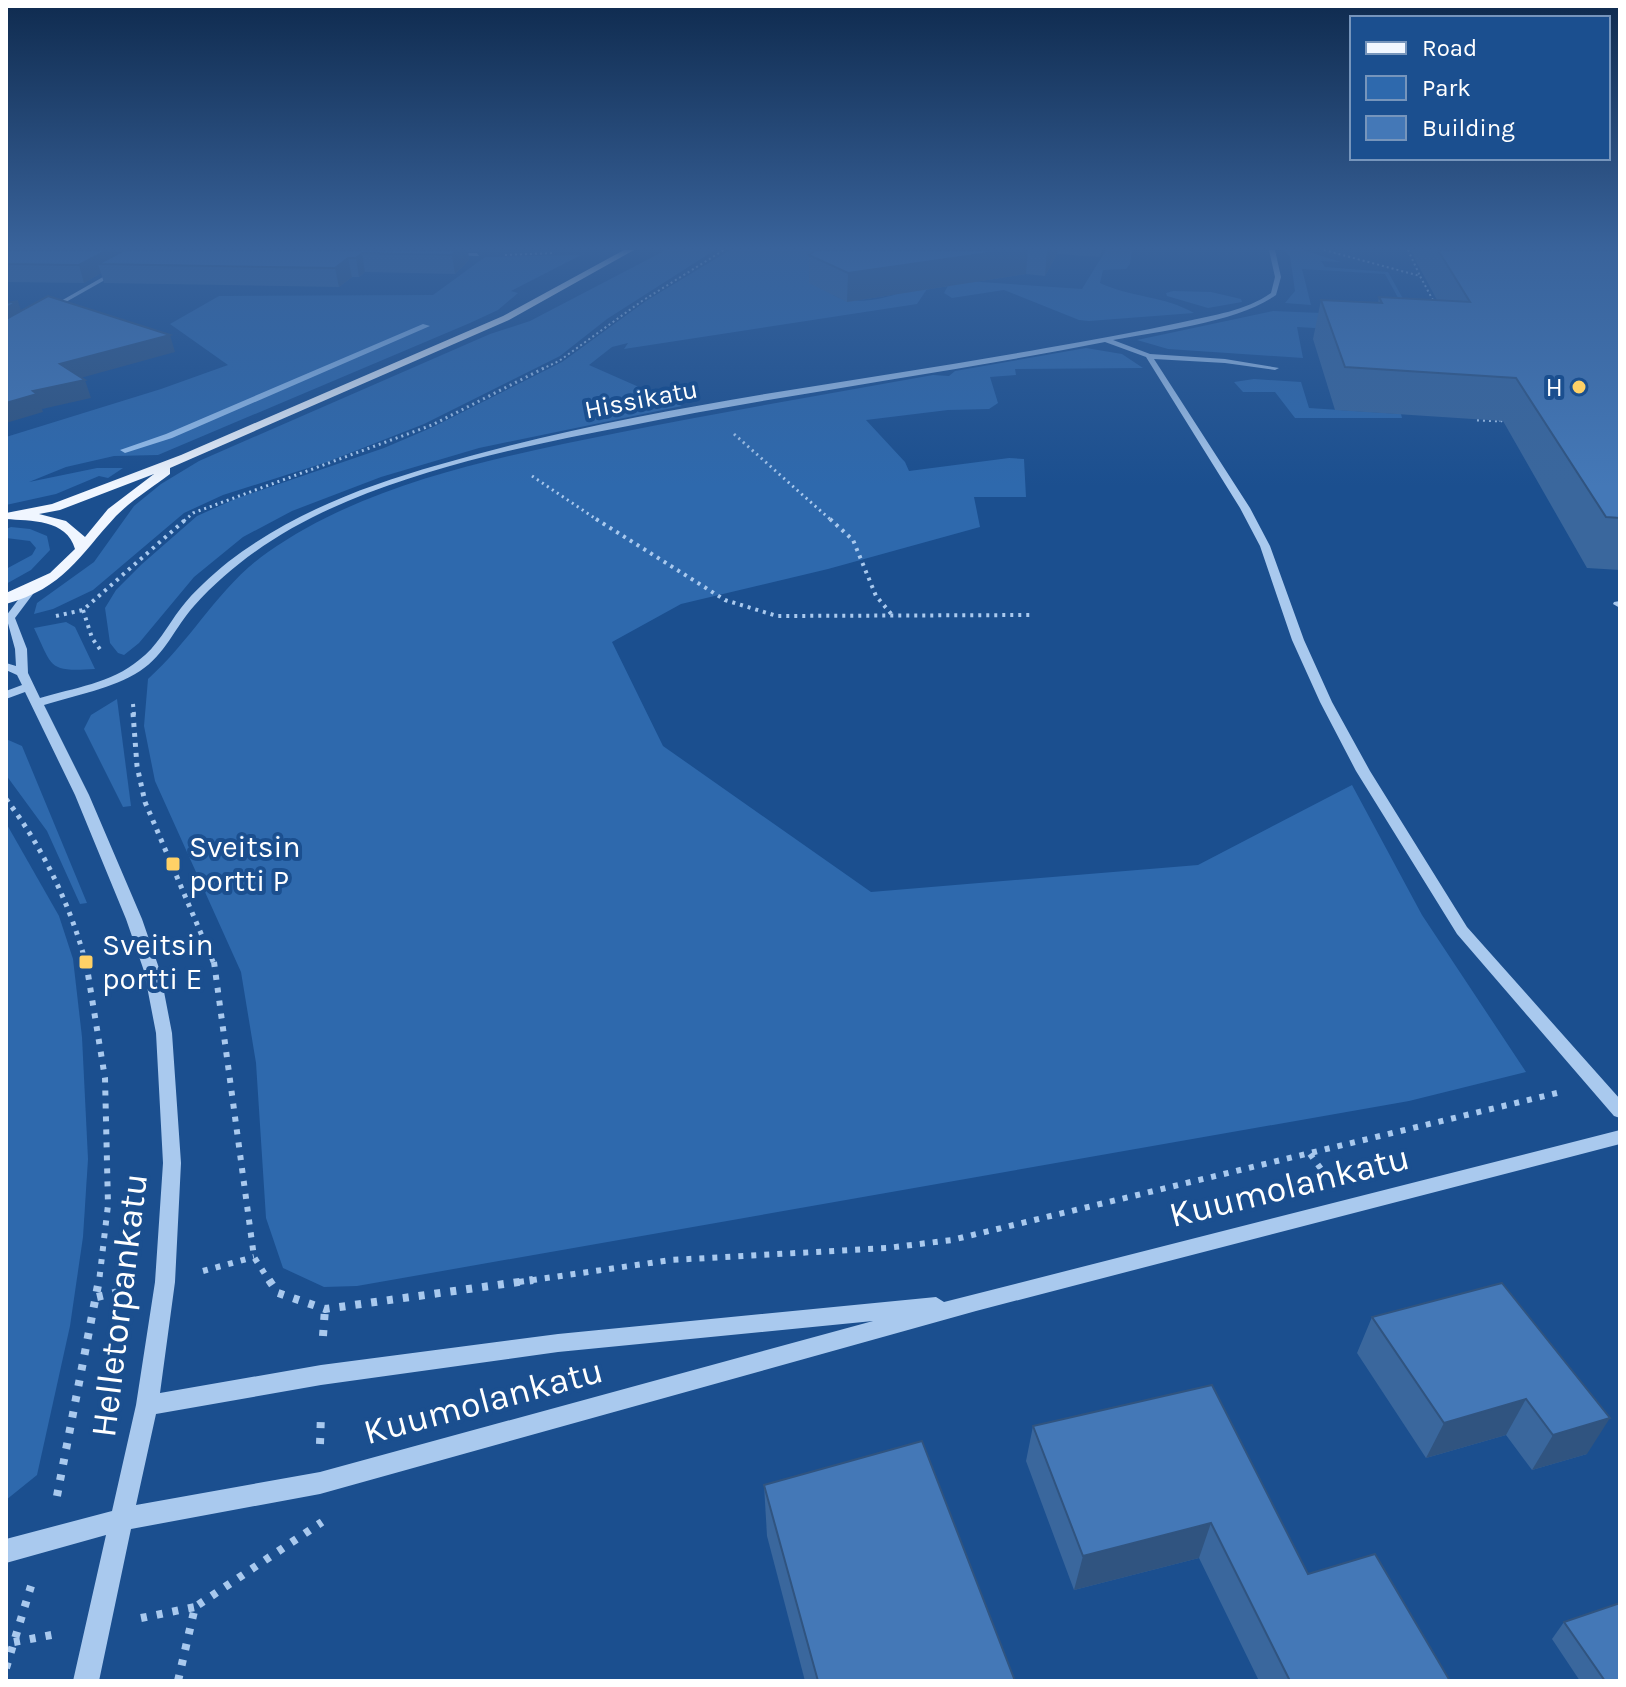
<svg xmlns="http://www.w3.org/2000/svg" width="1626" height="1687" viewBox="0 0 1626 1687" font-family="Karla,sans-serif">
  <rect width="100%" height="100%" fill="#1b4f8f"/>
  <g fill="#2e69ad">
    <polygon points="666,250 715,250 607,319 560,356 424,424 327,462 223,495 184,513 93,590 53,609 34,614 37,603 94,562 134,506 161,484 199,461 490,334 530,321"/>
    <path d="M730 250H830L833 295C862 310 902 292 931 283L917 304 624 349 628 343 612 347 589 365 682 406 479 448 381 477 292 511 243 537 194 577 139 643 124 655 118 653 110 643 105 608 116 590 142 564 197 516 235 499 384 448 433 427 562 362 646 301Z"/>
    <path d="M1106 250H1132L1130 264 1126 269 1103 270 1100 283C1129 297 1165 296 1194 313L1089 321 1079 320 1004 290 952 298 944 293 951 280 1082 289Z"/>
    <polygon points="1283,250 1303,250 1341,262 1321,261 1325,267 1388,272 1419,327 1368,331 1297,327 1303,358 1168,349 1137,340 1273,311 1321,313 1413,325 1385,274 1302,269 1311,305 1285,303 1295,291 1290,256"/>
    <polygon points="581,255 511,291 518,293 498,310 470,323 158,455 114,456 66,467 29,482 97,468 123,468 108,478 99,476 56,494 6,505 6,437 161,389 228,365 170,324 219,296 433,295 485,257"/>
    <polygon points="1173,291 1211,292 1241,299 1242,302 1208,308 1167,296 1166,293"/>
    <path d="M1086 348 1122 354 1143 368 1015 369 1016 375 990 377 998 403 989 409 948 410 866 420 905 462 909 471 1009 458 1024 459 1026 497H974L980 527 828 569 681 604 612 642 663 746 871 892 1198 865 1352 785 1422 915 1526 1072 1409 1101 357 1286 324 1287 283 1268 266 1218 256 1063 241 972 155 781 144 726 148 679C192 640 219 586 268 552 368 482 499 457 617 433 722 412 828 394 933 375L949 376 955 371Z"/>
    <polygon points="1254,379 1301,382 1309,408 1401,414 1402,418 1295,418 1275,392 1243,392 1234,382"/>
    <polygon points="11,527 30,529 47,536 50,550 31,570 6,584 6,569 32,555 36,548 30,541 6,538 6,529"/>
    <path d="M66 622 75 627 95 669C48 672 53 668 34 628Z"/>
    <polygon points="117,699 131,806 123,807 84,729 91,715"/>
    <polygon points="6,739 22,746 87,903 80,904 47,831 6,775"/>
    <polygon points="6,823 59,916 73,959 82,1037 88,1159 83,1237 70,1326 37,1475 6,1500"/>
  </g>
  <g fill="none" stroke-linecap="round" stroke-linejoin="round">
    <polygon fill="#9cc4f0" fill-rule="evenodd" points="423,324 430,326 172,438 125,453 120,450 166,434"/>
    <g stroke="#a9c9ee" stroke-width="2" stroke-dasharray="2 3" stroke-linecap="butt">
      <polyline points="1324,250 1420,276 1435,304"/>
      <polyline points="1408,250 1420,276"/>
      <polyline points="505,255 555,253"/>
      <polyline points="542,369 559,361 642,301 724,250"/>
    </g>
    <g stroke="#a9c9ee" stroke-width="3" stroke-dasharray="2 4" stroke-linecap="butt">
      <polyline points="1477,420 1501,421 1498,417"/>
      <polyline points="734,434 832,521"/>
      <polyline points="532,476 599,521"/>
      <polyline points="184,521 193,513 432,425 546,367"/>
    </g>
    <g stroke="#a9c9ee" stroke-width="4" stroke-dasharray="3 5" stroke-linecap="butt">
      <polyline points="596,519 725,600 777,616 1034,615"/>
      <polyline points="830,519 853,540 876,596 893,616"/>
      <polyline points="83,610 92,638 102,652"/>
      <polyline points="56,616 83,610 186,519"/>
      <polyline points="133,704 134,715"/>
    </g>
    <g stroke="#a9c9ee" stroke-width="5" stroke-dasharray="4 6" stroke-linecap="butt">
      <polyline points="133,713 137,766 145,802 214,964"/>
      <path d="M6 799C42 846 71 906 86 964"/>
    </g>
    <g stroke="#a9c9ee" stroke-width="6" stroke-dasharray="5 8" stroke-linecap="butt">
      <polyline points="86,962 105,1078 108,1205 99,1282"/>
      <polyline points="214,962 254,1257 270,1282"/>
      <polyline points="1310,1154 1327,1177"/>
      <polyline points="203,1271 254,1257"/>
      <polyline points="519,1282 671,1260 887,1248 952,1240 1557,1093"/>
    </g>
    <g stroke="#a9c9ee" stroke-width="8" stroke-dasharray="6 10" stroke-linecap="butt">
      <polyline points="269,1280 278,1293 325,1309 533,1280"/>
      <polyline points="97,1297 127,1290"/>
      <polyline points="323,1336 325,1309"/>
      <polyline points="320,1444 321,1414"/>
      <polyline points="57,1496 99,1280"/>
      <polyline points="141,1618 195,1607"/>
      <polyline points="14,1642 57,1634"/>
      <polyline points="6,1668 31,1586"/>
      <polyline points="178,1681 195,1607 322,1522"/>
    </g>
    <g fill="#a9c9ee" fill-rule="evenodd">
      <path d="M1269 250H1275L1281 277 1276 295C1237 322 1161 331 1113 340L1150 354 1225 359 1279 368 1275 370 1225 363 1154 359 1250 508 1270 546 1304 640 1332 702 1370 771 1467 927 1620 1099V1118L1614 1116 1457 934 1356 771 1320 702 1292 640 1260 546 1240 508 1146 357 1105 342C947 373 786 394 628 426 534 444 437 464 348 501 290 525 236 559 194 606 175 627 165 655 140 671 112 689 76 695 44 705L89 795 142 919 160 971 172 1033 181 1163 175 1282 160 1393 321 1365 558 1334 936 1297 944 1302 1620 1130V1144L976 1311 320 1494 131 1529 99 1681H73L106 1535 6 1563V1539L112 1511 136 1405 155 1282 163 1163 156 1033 144 971 126 919 75 795 25 692 6 699V691L22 685 17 675 6 670V663L16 666 15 649 6 616 27 588 31 587 36 590 15 618 27 649 28 673 40 698C73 688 112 683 139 660 157 647 167 626 181 608 194 591 211 576 228 562 290 514 364 486 438 465 635 407 845 384 1046 348 1092 340 1137 332 1183 322 1214 315 1245 311 1271 293L1275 277ZM873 1321 320 1472 136 1505 156 1414 321 1385 558 1352Z"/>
      <polygon points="477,253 479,256 446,255 449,253"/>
      <polygon points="117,269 119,272 50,311 45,310"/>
      <polygon points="1620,601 1620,608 1613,604 1614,602"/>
    </g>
    <path fill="#f0f6ff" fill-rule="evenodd" d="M624 250H634L509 320 170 468V474C153 487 132 500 116 516 79 556 64 588 6 604V593L50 573 75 549C67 519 30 521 6 519V513L52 504 181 455 503 316ZM154 474 108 509 85 537 66 521 39 514 60 510Z"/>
  </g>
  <g fill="#3a679d">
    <polygon points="6,250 480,250 478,252 468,252 469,260 455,274 365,272 359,277 352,277 339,287 104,283 101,273 84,283 6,282"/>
    <polygon points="816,250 1102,250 1100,257 1057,254 1045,276 1026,274 847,302 809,283 809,255"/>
    <polygon points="1412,250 1620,250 1620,570 1587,568 1503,421 1335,410 1313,339 1321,300 1378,303 1379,297 1437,300 1411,252"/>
    <polygon points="1502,1283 1587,1454 1532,1470 1506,1435 1426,1458 1357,1353 1372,1317"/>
    <polygon points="1033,1426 1308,1574 1450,1681 1259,1681 1199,1558 1074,1590 1026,1461"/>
    <polygon points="764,1485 1015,1681 805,1681 767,1536"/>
    <polygon points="1564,1622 1620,1681 1580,1681 1552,1639"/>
  </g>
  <g fill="#305480">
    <polygon points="107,250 135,250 98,264 101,273 84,283 79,265"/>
    <polygon points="458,250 468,250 469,260 455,274 452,255"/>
    <polygon points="1009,250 1028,250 1026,274 847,302 848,273"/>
    <polygon points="1047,250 1058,250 1057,254 1045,276"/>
    <polygon points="362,253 365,272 359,277 356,258"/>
    <polygon points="348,258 352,277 339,287 335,268"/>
    <polygon points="18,301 23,317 6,327 6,308"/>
    <polygon points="170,335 175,352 66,382 60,364"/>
    <polygon points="85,380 91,398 42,409 43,412 6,423 6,403 33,391"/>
    <polygon points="1526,1399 1506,1435 1426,1458 1444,1423"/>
    <polygon points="1610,1418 1587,1454 1532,1470 1553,1435"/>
    <polygon points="1211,1523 1199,1558 1074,1590 1083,1556"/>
  </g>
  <g fill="#4478b7" stroke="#305480" stroke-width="2">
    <polygon points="6,250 107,250 79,265 6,264"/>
    <polygon points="125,250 458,250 452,255 362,253 356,258 348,258 335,268 98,264"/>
    <polygon points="816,250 1009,250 848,273 809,255"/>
    <polygon points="1438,250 1620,250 1620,518 1606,517 1516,378 1345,367 1321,300 1382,303 1379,297 1470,302"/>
    <polygon points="48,296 170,335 60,364 85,380 33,391 37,394 6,403 6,319"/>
    <polygon points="18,301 6,308 6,303"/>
    <polygon points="1502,1283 1610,1418 1553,1435 1526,1399 1444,1423 1372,1317"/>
    <polygon points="1212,1385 1308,1574 1375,1554 1450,1681 1290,1681 1211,1523 1083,1556 1033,1426"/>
    <polygon points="922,1441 1015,1681 818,1681 764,1485"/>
    <polygon points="1620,1603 1620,1681 1605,1681 1564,1622"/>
  </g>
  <linearGradient id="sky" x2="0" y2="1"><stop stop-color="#0f2b4f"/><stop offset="0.51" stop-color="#39639b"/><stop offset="1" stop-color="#39639b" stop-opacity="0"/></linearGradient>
  <rect width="1626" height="486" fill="url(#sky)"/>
  <g fill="#ffd166" stroke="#1b4f8f" stroke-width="3">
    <circle cx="1579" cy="387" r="8"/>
    <rect x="165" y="856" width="16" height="16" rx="4"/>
    <rect x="78" y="954" width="16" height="16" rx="4"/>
  </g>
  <g text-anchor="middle" stroke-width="8" stroke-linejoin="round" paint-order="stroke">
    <g font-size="26" fill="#fff" stroke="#1b4f8f" text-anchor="end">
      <text x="1563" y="396">H</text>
    </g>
    <g font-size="26" fill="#fff" stroke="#1b4f8f">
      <text transform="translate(641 399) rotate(-11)" y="9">Hissikatu</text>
    </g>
    <g font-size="30" fill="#fff" stroke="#1b4f8f" text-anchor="start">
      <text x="189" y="857">Sveitsin<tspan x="189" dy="34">portti P</tspan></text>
      <text x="102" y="955">Sveitsin<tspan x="102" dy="34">portti E</tspan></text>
    </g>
    <g font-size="36" fill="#fff" stroke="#1b4f8f">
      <text transform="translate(1289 1185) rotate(-14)" y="13">Kuumolankatu</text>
      <text transform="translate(118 1305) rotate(-83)" y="13">Helletorpankatu</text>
      <text transform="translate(483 1400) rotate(-15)" y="13">Kuumolankatu</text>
    </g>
  </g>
  <rect width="1626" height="1687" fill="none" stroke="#ffffff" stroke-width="16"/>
  <rect x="1350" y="16" width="260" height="144" fill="#1b4f8f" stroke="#7695bc" stroke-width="2"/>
  <rect x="1366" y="42" width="40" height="12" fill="#f0f6ff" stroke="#7695bc" stroke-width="2"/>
  <text x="1422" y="56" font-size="24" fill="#ffffff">Road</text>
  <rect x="1366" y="76" width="40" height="24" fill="#2e69ad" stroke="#7695bc" stroke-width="2"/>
  <text x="1422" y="96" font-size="24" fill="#ffffff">Park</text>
  <rect x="1366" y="116" width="40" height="24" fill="#4478b7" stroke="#7695bc" stroke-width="2"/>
  <text x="1422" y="136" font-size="24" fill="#ffffff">Building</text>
</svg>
